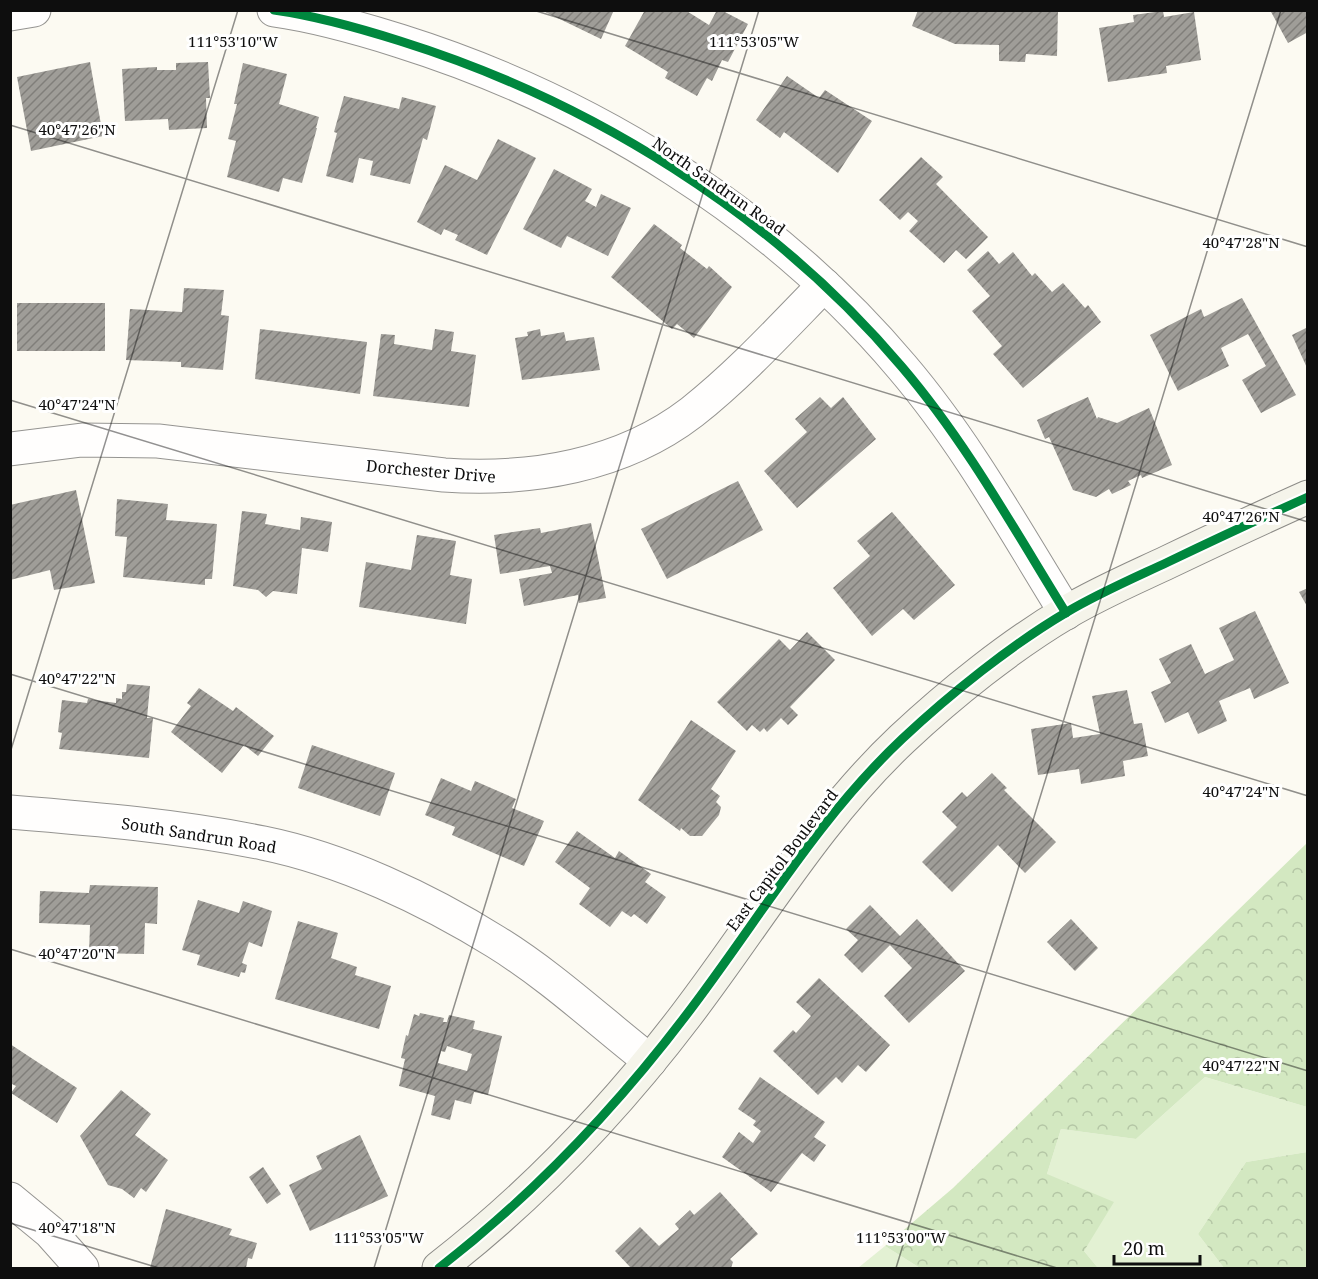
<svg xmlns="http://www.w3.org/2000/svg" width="1318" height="1279" viewBox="0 0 1318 1279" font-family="'Noto Serif',serif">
  <defs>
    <pattern id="forest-crowns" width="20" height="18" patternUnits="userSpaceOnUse" patternTransform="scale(1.5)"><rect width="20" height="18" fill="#d3e8c1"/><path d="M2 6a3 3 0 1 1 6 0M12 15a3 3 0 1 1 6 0" fill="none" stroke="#b4c6a5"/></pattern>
    <pattern id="building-hatch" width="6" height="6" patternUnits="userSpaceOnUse" patternTransform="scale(1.5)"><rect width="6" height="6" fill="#9f9d98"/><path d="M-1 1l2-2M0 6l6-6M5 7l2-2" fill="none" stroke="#807e7a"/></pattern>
  </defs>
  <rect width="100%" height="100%" fill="#fcfaf2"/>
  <g fill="#e3f1d3">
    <polygon points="1205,1077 1307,1107 1307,1152 1246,1162 1198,1234 1224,1268 1098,1268 1084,1251 1047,1174 1061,1129 1136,1139"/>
    <polygon points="885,1246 920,1268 858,1268"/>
  </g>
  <g fill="url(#forest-crowns)">
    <polygon points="1307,843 1307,1107 1205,1077 1136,1139 1061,1129 1047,1174 1114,1202 1084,1251 1098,1268 920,1268 885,1246 953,1188"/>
    <polygon points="1307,1152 1307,1268 1224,1268 1198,1234 1246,1162"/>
  </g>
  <g fill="url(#building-hatch)" fill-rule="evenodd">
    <polygon points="541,10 614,10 601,39"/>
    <polygon points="645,10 685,10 709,25 717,10 721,10 748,24 728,62 722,60 712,81 707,78 697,96 665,78 668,72 625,46"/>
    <polygon points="918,10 1058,10 1057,56 1026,54 1025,62 999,61 999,45 955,44 912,26"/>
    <polygon points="1270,10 1308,10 1308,32 1288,43"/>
    <polygon points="1163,11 1164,17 1194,12 1201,60 1166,66 1167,73 1108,82 1099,28 1134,22 1133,15"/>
    <polygon points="90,62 103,136 31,151 17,77"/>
    <polygon points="208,62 210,98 206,98 207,128 169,130 168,119 125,121 122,69 157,67 157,70 176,70 176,63"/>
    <polygon points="243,63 287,74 279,104 319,117 316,128 317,128 302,183 283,178 279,192 227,177 236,141 228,139 237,104 234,104"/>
    <polygon points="787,76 819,98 825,90 872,121 838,173 784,132 780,138 756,120"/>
    <polygon points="344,96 399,109 402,97 436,106 427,140 423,138 410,184 370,175 373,161 359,158 353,183 326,176 337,133 334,132"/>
    <polygon points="498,139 536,158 487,255 455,240 458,235 444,229 441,235 417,222 445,165 477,180"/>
    <polygon points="921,157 943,177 936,184 988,237 966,259 956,250 944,263 909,231 918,221 908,212 900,220 879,200"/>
    <polygon points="554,169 592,189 585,201 596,207 601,194 631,208 608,256 567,236 561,248 523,229"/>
    <polygon points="654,224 682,245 680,248 707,269 709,266 732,287 694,338 677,324 672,329 611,277"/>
    <polygon points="988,251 999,264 1013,252 1032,276 1035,273 1052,292 1063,283 1085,308 1088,305 1101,322 1023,388 993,354 1002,346 972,311 990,296 967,270"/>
    <polygon points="184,288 224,290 221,315 229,316 223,370 181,367 181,362 126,360 130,309 182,312"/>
    <polygon points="1242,298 1296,395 1261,413 1242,380 1266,366 1248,334 1221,348 1229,366 1178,391 1150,335 1201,309 1204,317"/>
    <rect x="17" y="303" width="88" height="48"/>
    <polygon points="1308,327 1308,370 1292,335"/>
    <polygon points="260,329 367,342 360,394 255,379"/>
    <polygon points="435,329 454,332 451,351 476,355 469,407 373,396 381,334 395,335 394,344 432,350"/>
    <polygon points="540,329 541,336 564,332 566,341 594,337 600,370 522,380 515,338 528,336 527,332"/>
    <polygon points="820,397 831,408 843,397 876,439 797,508 764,471 807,432 795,419"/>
    <polygon points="1088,397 1097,419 1098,417 1117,423 1149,408 1172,465 1142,478 1141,475 1128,481 1131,485 1112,494 1109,489 1096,497 1073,490 1049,437 1045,439 1037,420"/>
    <polygon points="738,481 763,530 667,579 641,529"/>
    <polygon points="76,490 95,583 54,590 50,570 10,580 10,505"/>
    <polygon points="117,499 168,504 166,520 217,524 212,579 205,579 205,585 123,577 127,537 115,536"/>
    <polygon points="242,511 267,514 265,524 300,530 301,517 332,522 328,552 302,548 297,594 273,591 266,597 258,590 233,586"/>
    <polygon points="892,512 955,585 914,620 903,609 872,636 833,588 870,556 857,541"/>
    <polygon points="591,523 606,598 579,603 578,595 524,606 519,579 552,573 550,566 500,574 494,535 540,528 541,533"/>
    <polygon points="417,535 456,541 450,575 472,579 466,624 359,607 366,562 411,570"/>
    <polygon points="1308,588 1308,608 1299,592"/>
    <polygon points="1255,611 1289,683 1254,699 1250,688 1219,701 1227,721 1198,734 1188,712 1165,723 1151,692 1171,683 1159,659 1191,644 1205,674 1234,660 1219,628"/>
    <polygon points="807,632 835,660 790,707 798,715 788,725 781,718 767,732 764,728 760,732 752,725 747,731 717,702 779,639 790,650"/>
    <polygon points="127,684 150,686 147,718 153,718 149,758 59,749 62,733 58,732 62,700 87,703 88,699 116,703 116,698 122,699 122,692 126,692"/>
    <polygon points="199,688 233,711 236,707 274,736 258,756 244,745 222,773 171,732 191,706 187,703"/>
    <polygon points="1127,690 1134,724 1142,723 1148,756 1123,761 1125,776 1081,784 1079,769 1038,775 1031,729 1071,723 1073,738 1100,734 1092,696"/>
    <polygon points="691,720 736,751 711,789 720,796 716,802 721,807 719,815 702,836 690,836 681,828 680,831 638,800"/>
    <polygon points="312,745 395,773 380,816 298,788"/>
    <polygon points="992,773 1007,788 1004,790 1056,842 1025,873 998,845 952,892 922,862 957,827 942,812 962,792 967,797"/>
    <polygon points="441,778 471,791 475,781 516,799 512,808 544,821 524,866 452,835 455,827 425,815"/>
    <polygon points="577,831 615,858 619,851 651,874 645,882 666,897 647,924 634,914 631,917 622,911 610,927 579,904 590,888 555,862"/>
    <polygon points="90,885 158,887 157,924 145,923 144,954 89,953 90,925 39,923 40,891 89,893"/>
    <polygon points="198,900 239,913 243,901 272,911 262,947 249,942 242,963 247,965 245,973 241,972 239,977 197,965 200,955 182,950"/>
    <polygon points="870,905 900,936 917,919 965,971 909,1023 884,996 912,968 890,945 862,973 844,955 858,940 846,929"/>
    <polygon points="1071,919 1098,948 1075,971 1047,942"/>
    <polygon points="298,921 338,933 331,958 357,967 355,975 391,986 379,1029 275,999"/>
    <polygon points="819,978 890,1045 866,1072 858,1065 842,1083 836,1077 818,1095 773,1051 793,1030 796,1033 811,1016 796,1002"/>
    <path d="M420 1013 444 1018 443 1022H447L449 1015 475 1021 473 1029 502 1036 488 1095 474 1092 471 1104 455 1100 450 1120 431 1115 435 1096 399 1086 405 1059 401 1058 406 1035 408 1036 414 1014 419 1016ZM447 1046 472 1054 467 1071 438 1063 441 1051 445 1052Z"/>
    <polygon points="10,1044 77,1088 57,1123 11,1093 16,1086 10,1083"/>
    <polygon points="760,1077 825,1122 814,1137 826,1145 814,1162 802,1153 771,1192 722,1157 739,1132 753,1143 761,1131 753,1125 756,1121 738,1109"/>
    <polygon points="121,1090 151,1114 135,1135 168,1160 146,1192 141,1188 134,1198 122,1189 108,1185 80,1136"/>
    <polygon points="360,1135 388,1196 310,1231 289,1185 322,1169 316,1156"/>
    <polygon points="263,1167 281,1194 267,1204 249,1177"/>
    <polygon points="720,1192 758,1234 730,1259 733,1262 731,1268 631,1268 615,1251 640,1227 659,1246 679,1229 675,1224 690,1210 694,1215"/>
    <polygon points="166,1209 232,1229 229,1235 257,1243 252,1259 248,1258 246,1268 150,1268"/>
  </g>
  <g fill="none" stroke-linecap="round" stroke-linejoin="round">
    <defs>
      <g id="street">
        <path d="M274 10C317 16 359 28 400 41 591 101 772 213 902 367 966 442 1014 529 1066 613"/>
        <polyline points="10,14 34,10"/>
        <path d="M10 449 82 440 158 441 444 475C530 481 622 466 692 412 740 374 781 329 824 285"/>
        <path d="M10 812C95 819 180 826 263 843 342 859 427 899 496 942 551 976 599 1021 650 1061"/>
        <polyline points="10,1199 50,1232 82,1268"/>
      </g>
      <path id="secondary" d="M439 1268C533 1195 615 1109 687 1014 758 921 817 819 902 739 950 694 1011 645 1067 612 1099 593 1134 578 1168 562 1214 540 1261 518 1308 497"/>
    </defs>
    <use href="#street" stroke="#959491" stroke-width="35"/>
    <use href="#secondary" stroke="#8c8b87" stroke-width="35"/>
    <use href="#street" stroke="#fffefd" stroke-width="33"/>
    <use href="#secondary" stroke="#f5f4ea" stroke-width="33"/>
    <defs>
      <g id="cycleway">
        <path d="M274 10C317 16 359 28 400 41 591 101 772 213 902 367 966 442 1014 529 1066 613"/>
        <path d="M439 1268C533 1195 615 1109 687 1014 758 921 817 819 902 739 950 694 1011 645 1067 612 1099 593 1134 578 1168 562 1214 540 1261 518 1308 497"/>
      </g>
    </defs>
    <use href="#cycleway" stroke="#fff" stroke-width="13"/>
    <use href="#cycleway" stroke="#00873e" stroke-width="9"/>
  </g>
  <path fill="none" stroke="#0e0e0e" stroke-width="1.5" stroke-opacity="0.45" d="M533 10 1308 247M10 125 1308 522M10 400 1308 796M10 674 1308 1071M10 753 238 10M10 949 1057 1268M10 1223 159 1268M374 1268 759 10M896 1268 1281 10"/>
  <g text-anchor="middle" stroke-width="6" stroke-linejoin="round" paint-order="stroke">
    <g font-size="16" fill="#0e0e0e" stroke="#fff">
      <text transform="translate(719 186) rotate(35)" y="6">North Sandrun Road</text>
      <text transform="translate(431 471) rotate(5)" y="6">Dorchester Drive</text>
      <text transform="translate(199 835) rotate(9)" y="6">South Sandrun Road</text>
      <text transform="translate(782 860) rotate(-53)" y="6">East Capitol Boulevard</text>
    </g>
  </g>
  <g font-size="15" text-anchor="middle" fill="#0e0e0e" stroke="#fff" stroke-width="6" stroke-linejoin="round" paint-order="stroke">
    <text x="233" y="47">111°53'10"W</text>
    <text x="754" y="47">111°53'05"W</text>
    <text x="77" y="135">40°47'26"N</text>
    <text x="1241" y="248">40°47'28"N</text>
    <text x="77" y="410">40°47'24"N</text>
    <text x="1241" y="522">40°47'26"N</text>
    <text x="77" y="684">40°47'22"N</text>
    <text x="1241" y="797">40°47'24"N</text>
    <text x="77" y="959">40°47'20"N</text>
    <text x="1241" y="1071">40°47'22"N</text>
    <text x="77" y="1233">40°47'18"N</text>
    <text x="379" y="1243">111°53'05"W</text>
    <text x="901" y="1243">111°53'00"W</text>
  </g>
  <rect width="1318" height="1279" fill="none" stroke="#0e0e0e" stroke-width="24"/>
  <path d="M1114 1255v9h86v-9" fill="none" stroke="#0e0e0e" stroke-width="3"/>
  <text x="1123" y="1255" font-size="18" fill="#0e0e0e" stroke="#ffffff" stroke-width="4.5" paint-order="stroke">20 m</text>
</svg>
